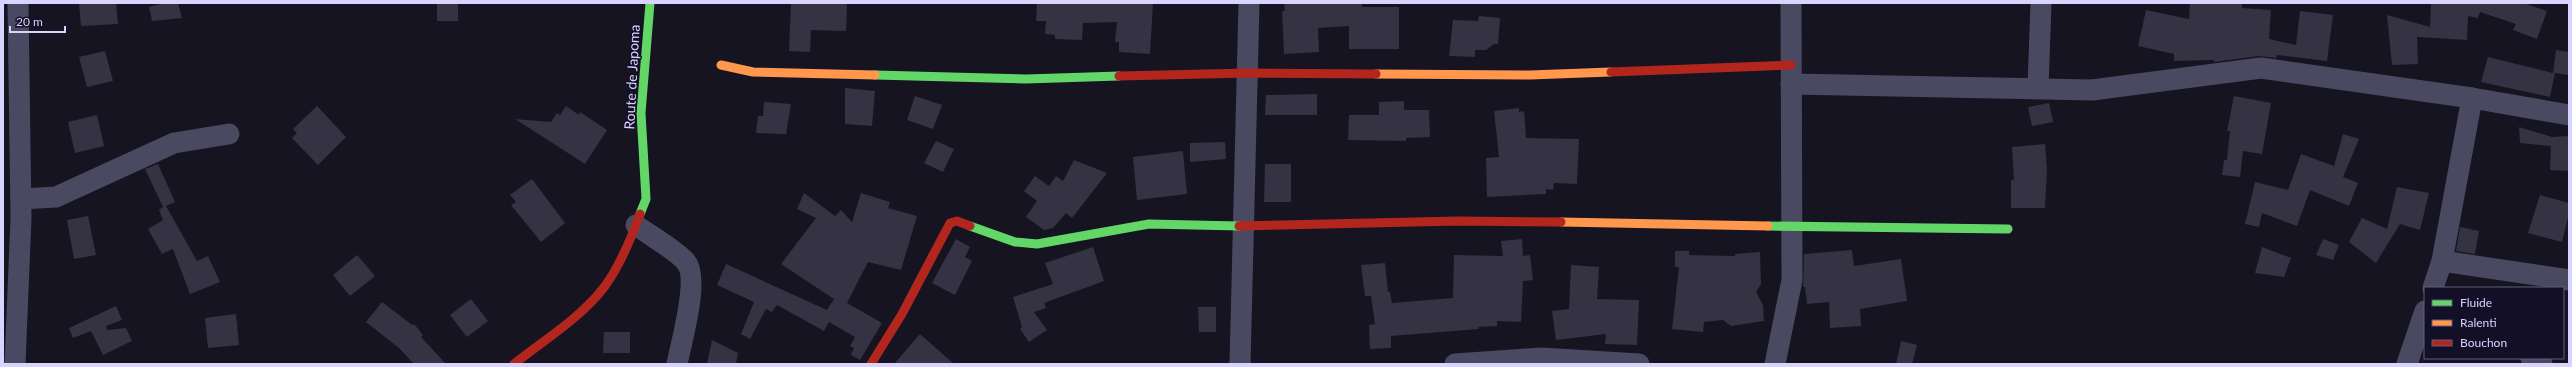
<svg xmlns="http://www.w3.org/2000/svg" width="2572" height="367" viewBox="0 0 2572 367" font-family="Lato,sans-serif">
  <rect width="100%" height="100%" fill="#161421"/>
  <g fill="#343243">
    <polygon points="79,3 116,3 118,24 81,26"/>
    <polygon points="164,3 178,3 182,18 152,21 149,7"/>
    <rect x="437" y="3" width="21" height="18"/>
    <polygon points="791,3 847,3 846,31 811,30 810,52 789,51"/>
    <polygon points="1037,3 1153,3 1150,54 1119,52 1119,42 1115,42 1117,22 1083,23 1082,40 1055,39 1055,35 1045,34 1046,21 1036,21"/>
    <polygon points="1284,3 1362,3 1362,7 1399,7 1399,49 1349,49 1349,26 1318,28 1319,52 1284,54 1282,11 1285,11"/>
    <polygon points="2190,3 2242,3 2242,8 2271,10 2269,39 2296,45 2300,11 2333,15 2327,61 2277,55 2276,58 2259,56 2214,62 2214,60 2174,61 2174,54 2138,46 2146,10 2189,19"/>
    <polygon points="2431,3 2523,3 2547,11 2537,39 2513,30 2516,24 2480,12 2478,18 2468,16 2467,40 2417,37 2418,64 2392,65 2387,15 2430,27"/>
    <polygon points="1479,16 1500,18 1498,44 1494,44 1486,50 1475,50 1475,57 1449,56 1453,20 1478,21"/>
    <polygon points="2556,50 2569,52 2569,75 2555,73 2550,97 2481,82 2488,57 2553,73"/>
    <polygon points="105,51 113,81 87,87 79,57"/>
    <polygon points="845,88 875,91 872,126 845,124"/>
    <polygon points="1317,94 1317,115 1265,115 1266,95"/>
    <polygon points="915,96 942,105 933,129 907,120"/>
    <polygon points="2234,96 2271,103 2262,154 2243,151 2240,177 2222,175 2224,160 2227,160 2230,131 2227,131"/>
    <polygon points="1404,101 1404,110 1429,110 1430,137 1406,138 1406,141 1348,140 1349,115 1379,115 1379,102"/>
    <polygon points="764,102 791,104 786,134 756,133 758,116 763,116"/>
    <polygon points="2049,103 2053,122 2032,126 2028,107"/>
    <polygon points="317,106 346,137 318,165 292,138 297,133 293,129"/>
    <polygon points="566,106 579,115 580,112 607,130 585,164 515,119 551,122 557,113 560,115"/>
    <polygon points="1519,108 1519,112 1524,111 1526,138 1579,139 1577,184 1554,183 1553,190 1546,189 1546,194 1487,197 1486,158 1499,157 1494,111"/>
    <polygon points="97,115 104,146 75,153 68,122"/>
    <polygon points="2519,127 2552,137 2569,136 2569,171 2550,170 2551,146 2520,143"/>
    <polygon points="2343,134 2359,139 2343,177 2358,183 2349,206 2310,190 2297,226 2262,213 2259,227 2245,224 2255,182 2288,190 2301,154 2334,166"/>
    <polygon points="936,141 954,149 943,172 924,163"/>
    <polygon points="1225,142 1226,159 1190,162 1190,143"/>
    <polygon points="2045,144 2047,169 2045,208 2011,208 2011,180 2014,180 2012,147"/>
    <polygon points="1183,151 1187,194 1137,200 1133,157"/>
    <polygon points="1074,160 1107,173 1072,218 1066,213 1053,228 1044,230 1026,217 1037,201 1024,191 1035,176 1049,186 1056,176 1063,181"/>
    <polygon points="158,164 175,202 166,206 197,261 208,256 220,282 190,294 173,249 162,254 148,229 163,220 159,210 163,207 145,169"/>
    <polygon points="1265,164 1291,164 1291,202 1264,202"/>
    <polygon points="532,179 565,223 541,242 511,205 516,202 510,195"/>
    <polygon points="2397,187 2429,193 2420,230 2400,224 2376,263 2349,242 2362,218 2387,229"/>
    <polygon points="804,193 835,216 841,210 852,222 861,193 890,202 888,208 917,216 901,270 868,262 847,303 882,323 860,360 851,355 854,348 850,346 855,337 829,322 824,331 777,305 772,312 766,309 750,339 741,334 754,302 717,285 726,264 827,310 834,299 781,264 816,218 797,209"/>
    <polygon points="2540,195 2569,203 2569,213 2562,242 2528,233"/>
    <polygon points="88,216 96,255 74,259 67,220"/>
    <polygon points="2460,227 2479,231 2475,254 2456,251"/>
    <polygon points="956,239 970,247 965,257 972,261 955,295 932,283"/>
    <polygon points="1522,239 1523,256 1530,255 1533,280 1523,281 1521,322 1497,321 1497,326 1478,327 1479,329 1391,336 1391,348 1370,349 1369,325 1375,324 1371,296 1365,296 1361,265 1385,263 1388,292 1390,292 1392,303 1453,298 1454,255 1503,256 1501,241"/>
    <polygon points="2323,239 2339,245 2333,260 2316,255"/>
    <polygon points="1093,247 1104,281 1044,303 1046,308 1034,312 1047,330 1029,342 1020,329 1022,327 1013,297 1053,284 1045,263"/>
    <polygon points="2262,247 2291,258 2284,277 2255,273"/>
    <polygon points="1852,250 1854,266 1901,259 1907,301 1860,309 1861,326 1830,328 1829,302 1807,304 1805,287 1803,287 1804,254"/>
    <polygon points="1675,251 1689,251 1689,255 1735,256 1735,254 1760,252 1761,284 1756,292 1763,305 1764,321 1731,326 1723,320 1704,322 1703,332 1672,329 1679,267 1675,267"/>
    <polygon points="357,255 375,276 350,296 333,275"/>
    <polygon points="1571,265 1599,267 1597,299 1639,300 1637,345 1605,344 1606,334 1556,340 1552,311 1569,309"/>
    <polygon points="471,299 488,321 467,337 450,315"/>
    <polygon points="382,302 412,325 414,324 423,335 421,337 446,364 414,364 399,348 366,322"/>
    <polygon points="116,306 122,320 106,326 107,330 126,328 132,341 103,355 91,331 73,338 69,328"/>
    <polygon points="1198,307 1216,307 1216,332 1199,332"/>
    <polygon points="236,314 239,345 208,348 205,318"/>
    <polygon points="604,332 630,332 630,353 603,353"/>
    <polygon points="920,334 954,364 894,364"/>
    <polygon points="712,340 738,353 736,364 707,364"/>
    <polygon points="1901,341 1917,345 1912,364 1896,364"/>
  </g>
  <g fill="none" stroke-linecap="round" stroke-linejoin="round">
    <g stroke="#4a4962" stroke-width="21">
      <polyline points="1791,84 2092,90 2261,68 2472,98 2569,115"/>
      <polyline points="2038,87 2041,3"/>
      <polyline points="21,199 56,197 174,143 229,134"/>
      <path d="M636 225C649 235 676 250 686 262 700 278 681 343 677 364"/>
      <polyline points="2442,261 2569,280"/>
      <polyline points="2433,288 2442,261 2472,98"/>
      <polyline points="2531,358 2542,364"/>
      <polyline points="15,364 21,218 18,3"/>
      <polyline points="1240,364 1249,3"/>
      <polyline points="1455,364 1541,358 1639,364"/>
      <polyline points="1775,364 1792,280 1791,3"/>
      <polyline points="2407,364 2425,311"/>
    </g>
    <g stroke="#63d668" stroke-width="9">
      <polyline points="875,75 1026,79 1119,76"/>
      <polyline points="640,214 646,199 641,113 650,3"/>
      <polyline points="970,226 1015,242 1037,244 1149,224 1239,226"/>
      <polyline points="1768,226 2008,229"/>
    </g>
    <g stroke="#ff974d" stroke-width="9">
      <polyline points="721,65 753,72 875,75"/>
      <polyline points="1376,74 1530,75 1611,72"/>
      <polyline points="1561,222 1768,226"/>
    </g>
    <g stroke="#b3261e" stroke-width="9">
      <polyline points="1611,72 1791,65"/>
      <polyline points="1119,76 1248,73 1376,74"/>
      <polyline points="1239,226 1458,221 1561,222"/>
      <path d="M514 364C544 340 582 317 605 286 621 264 631 239 640 214"/>
      <polyline points="871,364 902,314 950,223 957,221 970,226"/>
    </g>
  </g>
  <g text-anchor="middle" stroke-width="3" stroke-linejoin="round" paint-order="stroke">
    <g font-size="14" fill="#d9d4ff" stroke="#130f26">
      <text transform="translate(632 77) rotate(-87)" y="5">Route de Japoma</text>
    </g>
  </g>
  <rect width="2572" height="367" fill="none" stroke="#d9d4ff" stroke-width="8"/>
  <rect x="2424" y="287" width="140" height="72" fill="#130f26" stroke="#625e7d"/>
  <rect x="2432" y="300" width="20" height="6" fill="#63d668" stroke="#625e7d"/>
  <text x="2460" y="307" font-size="12" fill="#d9d4ff">Fluide</text>
  <rect x="2432" y="320" width="20" height="6" fill="#ff974d" stroke="#625e7d"/>
  <text x="2460" y="327" font-size="12" fill="#d9d4ff">Ralenti</text>
  <rect x="2432" y="340" width="20" height="6" fill="#b3261e" stroke="#625e7d"/>
  <text x="2460" y="347" font-size="12" fill="#d9d4ff">Bouchon</text>
  <path d="M10 26v6h55v-6" fill="none" stroke="#d9d4ff" stroke-width="2"/>
  <text x="16" y="26" font-size="12" fill="#d9d4ff" stroke="#130f26" stroke-width="3" paint-order="stroke">20 m</text>
</svg>
